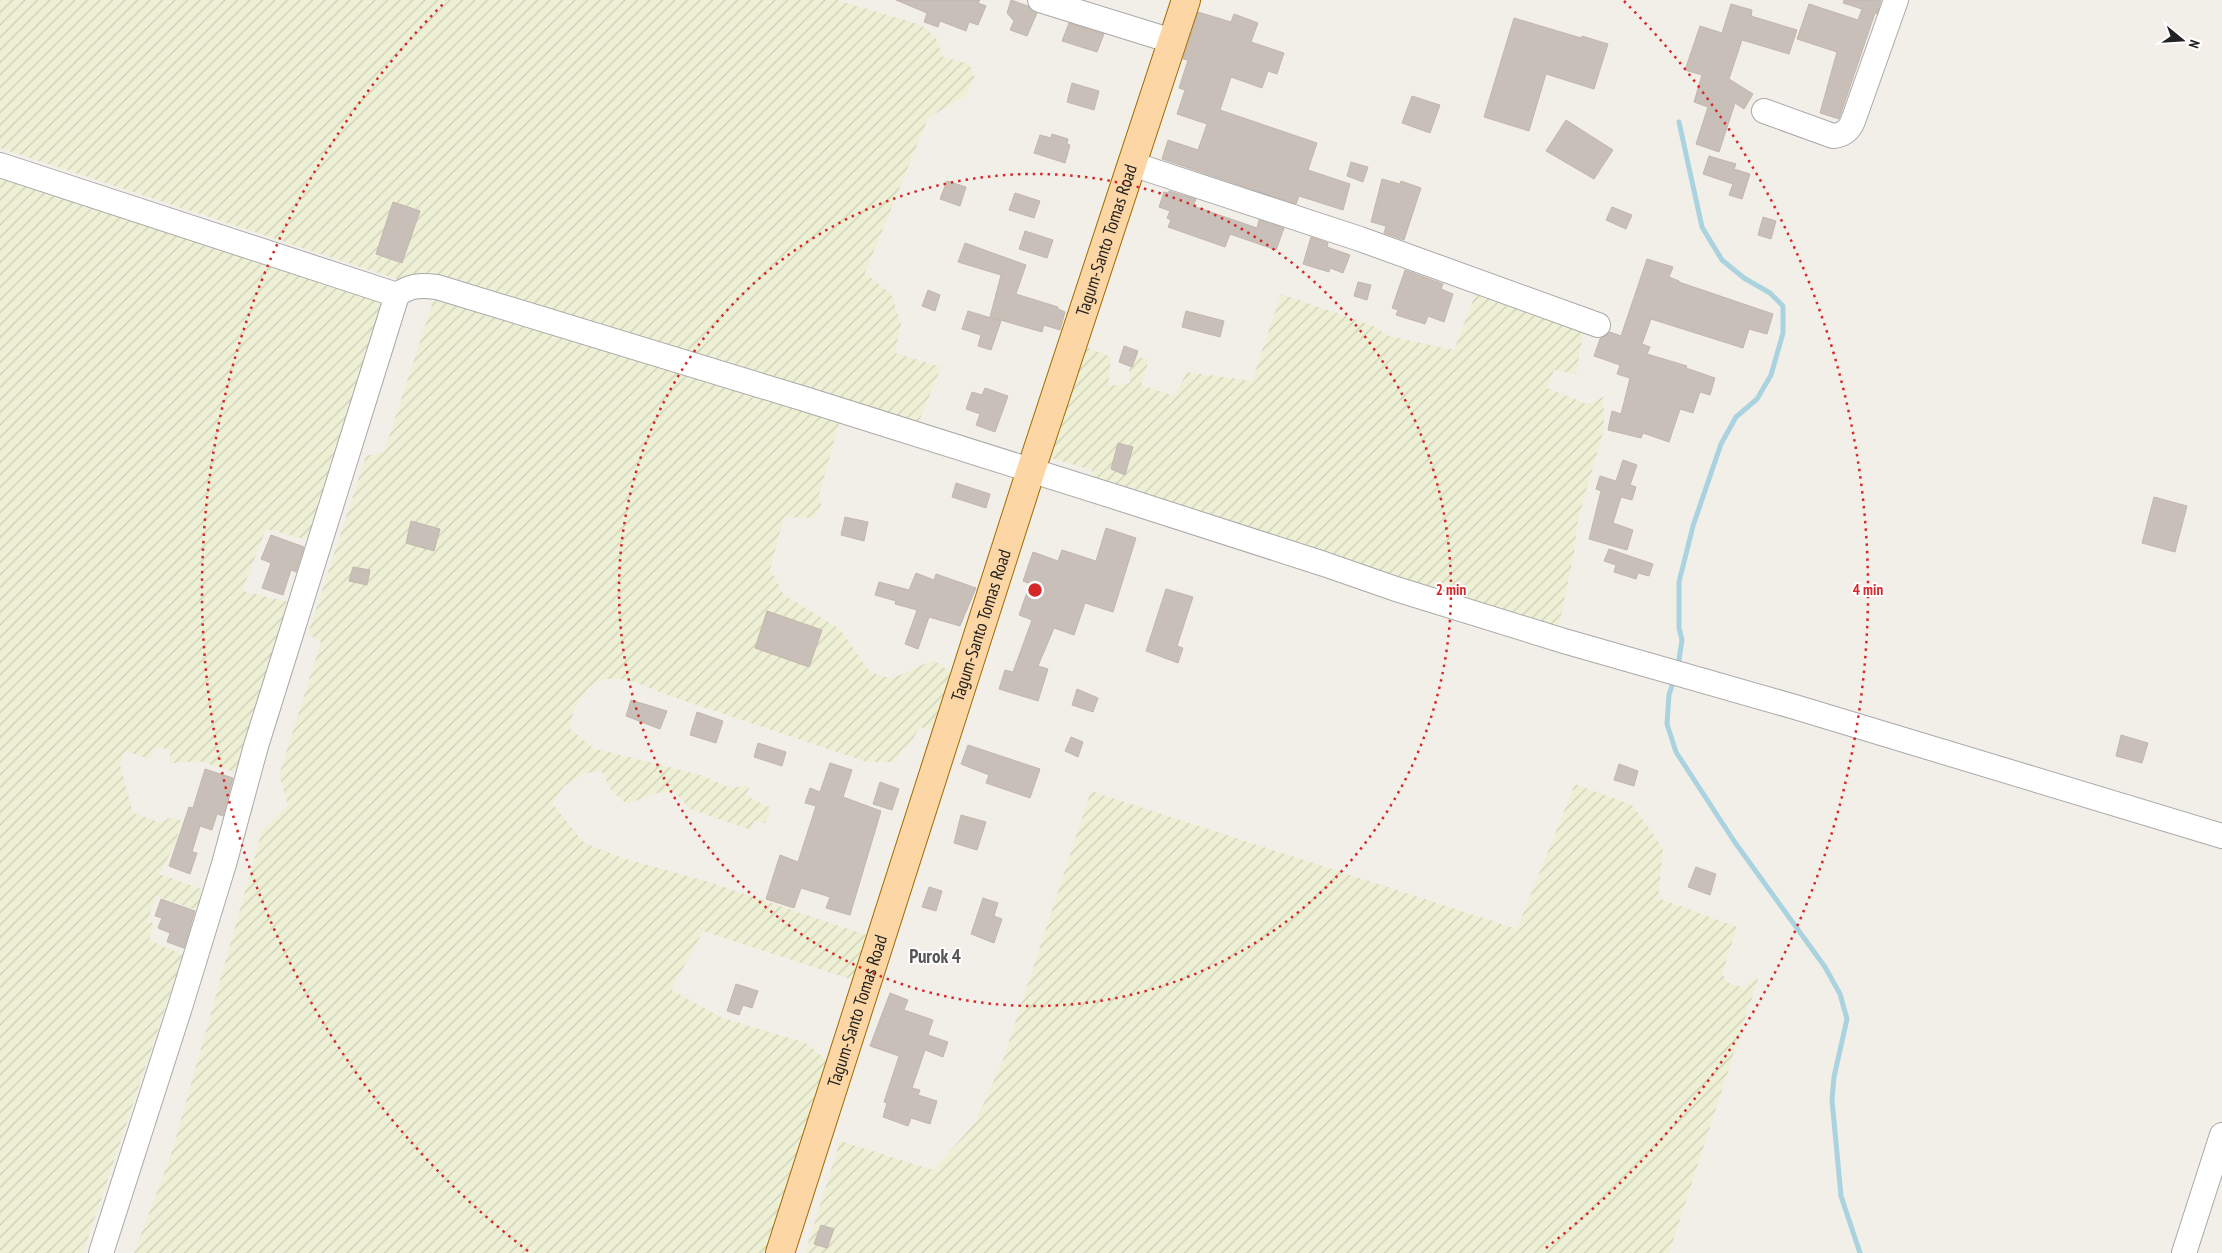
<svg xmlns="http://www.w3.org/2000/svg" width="2222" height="1253" viewBox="0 0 2222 1253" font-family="'PT Sans Narrow',sans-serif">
  <defs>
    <pattern id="farmland-furrows" width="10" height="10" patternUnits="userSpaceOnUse" patternTransform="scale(1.25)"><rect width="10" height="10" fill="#eef0d5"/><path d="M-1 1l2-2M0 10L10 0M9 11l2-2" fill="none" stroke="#ccceb7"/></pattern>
  </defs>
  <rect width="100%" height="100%" fill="#f2efe9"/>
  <g fill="url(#farmland-furrows)">
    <polygon points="0,0 837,0 921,25 936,38 943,57 969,64 975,79 965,96 928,118 865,273 891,294 901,323 895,353 941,367 918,424 430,272 403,281 0,148"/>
    <polygon points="0,171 387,302 308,540 266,529 242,591 293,603 238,773 199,761 169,763 171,750 156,747 150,759 125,751 120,765 133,813 159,822 173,817 181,821 176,843 159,874 207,891 200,911 156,896 147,921 154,924 149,940 183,955 83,1253 0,1253"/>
    <polygon points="1476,292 1584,328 1576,374 1554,370 1547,388 1587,404 1603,397 1604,429 1578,519 1574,553 1558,629 1090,480 1092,470 1051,458 1086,347 1111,357 1108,386 1130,383 1128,356 1149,359 1141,385 1174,396 1187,372 1252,381 1281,294 1371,325 1389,336 1454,350"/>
    <polygon points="435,295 840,420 819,495 821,505 815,518 784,517 770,569 784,595 840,629 869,671 891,679 933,660 955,675 939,732 920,727 911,742 892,762 867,762 673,697 635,682 622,679 603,679 589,687 575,707 569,728 593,748 701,775 730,788 750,785 746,796 771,808 765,823 754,821 751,830 690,809 674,791 657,793 627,804 612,791 601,770 584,774 564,786 552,803 584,843 623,858 709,882 866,935 853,980 703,931 671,990 723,1018 806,1043 828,1062 768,1253 134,1253 172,1152 262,831 288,805 279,775 321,642 308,634 366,456 384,452"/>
    <polygon points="1575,784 1632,805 1663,848 1658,898 1737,927 1722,974 1728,983 1745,988 1754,978 1758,979 1669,1253 805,1253 840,1141 933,1170 975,1123 1003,1060 1091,791 1517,929"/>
  </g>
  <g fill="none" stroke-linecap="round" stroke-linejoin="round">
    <g stroke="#aad3df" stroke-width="5">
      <polyline points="1678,666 1682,640 1679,628 1679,582 1693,526 1721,444 1736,417 1757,399 1771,375 1783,333 1783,306 1770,293 1744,278 1722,260 1702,227 1679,122"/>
      <polyline points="1674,679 1669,695 1667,724 1676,752 1734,841 1825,967 1840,994 1847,1019 1834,1077 1832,1100 1841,1196 1860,1253"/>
    </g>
  </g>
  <g fill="#c7bfb8" stroke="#c4b6ab">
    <polygon points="896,0 980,0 978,3 986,6 978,25 969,22 966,31 940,21 938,27 924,22 927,13"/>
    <polygon points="1011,0 1028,6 1037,13 1027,36 1010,30 1014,21 1007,13"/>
    <polygon points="1844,0 1881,0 1877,14 1875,13 1839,119 1820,113 1837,52 1797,39 1809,4 1858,20 1862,9 1843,3"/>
    <polygon points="1731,4 1752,10 1751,16 1797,30 1789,54 1742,40 1729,79 1753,94 1744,109 1735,103 1719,152 1696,144 1708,107 1694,102 1702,75 1685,70 1700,26 1722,33"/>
    <polygon points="1198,12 1231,22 1234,14 1258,23 1251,42 1284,53 1277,74 1268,71 1262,88 1231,77 1220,110 1317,143 1308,170 1350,184 1343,210 1299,196 1296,204 1162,159 1168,140 1198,150 1207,124 1177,114 1185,90 1179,88 1188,60 1183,59"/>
    <polygon points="1514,18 1581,38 1582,36 1608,44 1594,89 1546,74 1529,131 1484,117"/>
    <polygon points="1069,23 1104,34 1097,52 1062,41"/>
    <polygon points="1072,83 1099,91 1094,110 1067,102"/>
    <polygon points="1412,96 1440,105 1430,133 1402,123"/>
    <polygon points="1566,120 1613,150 1594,179 1546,151"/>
    <polygon points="1052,134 1068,139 1067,144 1070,145 1065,163 1034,153 1040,135 1051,138"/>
    <polygon points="1709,156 1736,164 1734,169 1750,174 1742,199 1729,195 1733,184 1703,174"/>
    <polygon points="1351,162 1368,167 1363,182 1347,176"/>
    <polygon points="1382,179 1400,184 1401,181 1421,188 1404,240 1384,233 1386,226 1371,222"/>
    <polygon points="947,181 966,187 960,206 940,199"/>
    <polygon points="1169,191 1196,199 1193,206 1257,228 1259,220 1284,228 1276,250 1230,234 1225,247 1168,227 1171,220 1167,218 1170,211 1159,207 1164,192 1168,193"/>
    <polygon points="1015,193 1040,201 1034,218 1009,210"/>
    <polygon points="393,202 420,211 402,263 376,254"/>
    <polygon points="1612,207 1632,215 1626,229 1606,220"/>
    <polygon points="1763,217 1776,221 1771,239 1758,235"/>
    <polygon points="1025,231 1053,240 1047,258 1019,249"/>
    <polygon points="1311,237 1328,243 1327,247 1350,255 1343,273 1330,268 1329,272 1303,264"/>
    <polygon points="965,243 1026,265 1016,294 1058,307 1058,309 1065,312 1060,330 1044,325 1042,332 990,317 1001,275 958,262"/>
    <polygon points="1647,259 1673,267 1669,277 1679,281 1679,282 1773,314 1767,334 1749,329 1743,348 1651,319 1642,344 1650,347 1647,354 1687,366 1686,368 1715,378 1710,395 1700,392 1693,413 1680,409 1669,442 1643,433 1641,438 1608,430 1612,411 1621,414 1630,378 1617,374 1620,365 1594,356 1600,339 1610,332 1621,336"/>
    <polygon points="1405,270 1443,284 1441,289 1453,294 1444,322 1428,316 1425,324 1396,315 1398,310 1392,308"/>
    <polygon points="1358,282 1371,285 1367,300 1354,296"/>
    <polygon points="928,290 940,295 935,311 922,306"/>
    <polygon points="968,311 1001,321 991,350 978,346 981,335 962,329"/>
    <polygon points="1186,311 1224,321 1220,337 1182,327"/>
    <polygon points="1124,346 1138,351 1132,367 1119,362"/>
    <polygon points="985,388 1008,396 995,432 976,425 980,414 966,409 972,392 982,395"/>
    <polygon points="1118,443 1133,447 1125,475 1111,469"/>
    <polygon points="1623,460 1637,465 1630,485 1636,487 1632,500 1621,497 1613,523 1633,530 1627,550 1589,539 1601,491 1596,489 1600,476 1616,481"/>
    <polygon points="956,483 990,494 986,508 952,497"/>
    <polygon points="2154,497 2187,506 2175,552 2142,543"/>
    <polygon points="845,517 868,522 864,541 841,535"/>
    <polygon points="411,521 440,529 434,551 406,543"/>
    <polygon points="1106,528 1136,538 1113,612 1085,603 1074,635 1054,628 1038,666 1048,669 1038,701 999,689 1005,670 1013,672 1032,620 1019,615 1030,584 1023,581 1033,552 1058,561 1062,550 1096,561"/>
    <polygon points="271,535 304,547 296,572 291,570 283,595 262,588 271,563 261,559"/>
    <polygon points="1609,549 1653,564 1649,576 1638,573 1636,579 1614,572 1616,565 1604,561"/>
    <polygon points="353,567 370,570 367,585 349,581"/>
    <polygon points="916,573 934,580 936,574 976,588 960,626 929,617 918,649 905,644 917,610 895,604 896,601 875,595 879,582 909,590"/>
    <polygon points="1166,589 1193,597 1177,646 1183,648 1178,663 1146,651"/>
    <polygon points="767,611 822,630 809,667 755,648"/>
    <polygon points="1077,689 1098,698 1093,712 1072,705"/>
    <polygon points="631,700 667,711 660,729 626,716"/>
    <polygon points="697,712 723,721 716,743 690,735"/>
    <polygon points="2121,735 2148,743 2142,763 2116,756"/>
    <polygon points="1071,737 1083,742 1078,757 1065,751"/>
    <polygon points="758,743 786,752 782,766 754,757"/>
    <polygon points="968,745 1040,769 1030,798 986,783 989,775 961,764"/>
    <polygon points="830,763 852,770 843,797 881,811 850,915 826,908 830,897 801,888 794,908 766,899 780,855 798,862 816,806 805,803 810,788 820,792"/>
    <polygon points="1619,764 1638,771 1634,786 1614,780"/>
    <polygon points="205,769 233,778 223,816 217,814 212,830 200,826 192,852 197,853 190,874 169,866 189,807 193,808"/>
    <polygon points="880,782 899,789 892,810 873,804"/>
    <polygon points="961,815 986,822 977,850 954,843"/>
    <polygon points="1696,867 1716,874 1710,895 1688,887"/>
    <polygon points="929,887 942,891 936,911 922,907"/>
    <polygon points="983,898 998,903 994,916 1002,919 994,943 971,934"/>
    <polygon points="161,899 195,911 184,948 167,942 170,933 158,928 162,918 155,916"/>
    <polygon points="736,984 758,991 752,1008 743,1005 739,1015 727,1011"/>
    <polygon points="890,993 908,1000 904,1010 933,1020 928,1035 948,1042 943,1057 925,1050 912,1088 920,1090 918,1095 937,1101 930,1124 911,1118 908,1126 883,1117 887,1103 884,1102 899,1056 870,1046"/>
    <polygon points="821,1225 834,1229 827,1248 814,1244"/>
  </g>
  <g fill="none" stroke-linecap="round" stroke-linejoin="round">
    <defs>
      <g id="minor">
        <polyline points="1040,0 1172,41"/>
        <path d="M1764 111 1833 136C1843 135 1849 131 1853 121L1896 0"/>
        <polyline points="1132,164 1360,239 1598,325"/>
        <path d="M0 165 397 295C410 285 421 285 437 287L808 400 1122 499 1324 564 1396 589 1564 641 1795 707 2222 836"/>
        <polyline points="101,1253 181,1004 224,864 256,746 397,295"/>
        <polyline points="2184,1253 2222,1135"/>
      </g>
      <g id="major">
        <path id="s1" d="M780 1253 1031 470 1186 0"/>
      </g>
    </defs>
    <use href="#minor" stroke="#a9a9a9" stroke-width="26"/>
    <use href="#major" stroke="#a06b00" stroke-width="30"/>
    <use href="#minor" stroke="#fff" stroke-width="24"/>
    <use href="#major" stroke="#fcd6a4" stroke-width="28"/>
  </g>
  <g fill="none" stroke="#d62828" stroke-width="2.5" stroke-dasharray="2.5 5">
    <circle cx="1035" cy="590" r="416"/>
    <path d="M528 1251A833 833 0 0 1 446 1M1624 1A833 833 0 0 1 1542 1251"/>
  </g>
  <g text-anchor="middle" stroke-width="4" stroke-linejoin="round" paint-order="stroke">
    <g font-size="18" fill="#222" stroke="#fff">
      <text dy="6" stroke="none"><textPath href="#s1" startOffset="1064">Tagum-Santo Tomas Road</textPath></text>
      <text dy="6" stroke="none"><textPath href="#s1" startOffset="659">Tagum-Santo Tomas Road</textPath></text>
      <text dy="6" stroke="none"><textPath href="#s1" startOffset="254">Tagum-Santo Tomas Road</textPath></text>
    </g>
    <g font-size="19" font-weight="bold" fill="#555" stroke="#fff">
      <text x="935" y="963">Purok 4</text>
    </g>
  </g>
  <circle cx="1035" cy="590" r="8" fill="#d62828" stroke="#fff" stroke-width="2.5"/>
  <g font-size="15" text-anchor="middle" font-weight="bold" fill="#d62828" stroke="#fff" stroke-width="4" stroke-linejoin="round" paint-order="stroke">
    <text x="1451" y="595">2 min</text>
    <text x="1868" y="595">4 min</text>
  </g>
  <g transform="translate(2182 40) rotate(108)" stroke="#ffffff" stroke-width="4" paint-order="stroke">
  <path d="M0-4L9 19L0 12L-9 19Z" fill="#222222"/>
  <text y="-8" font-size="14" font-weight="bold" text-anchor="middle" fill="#222222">N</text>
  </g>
</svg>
